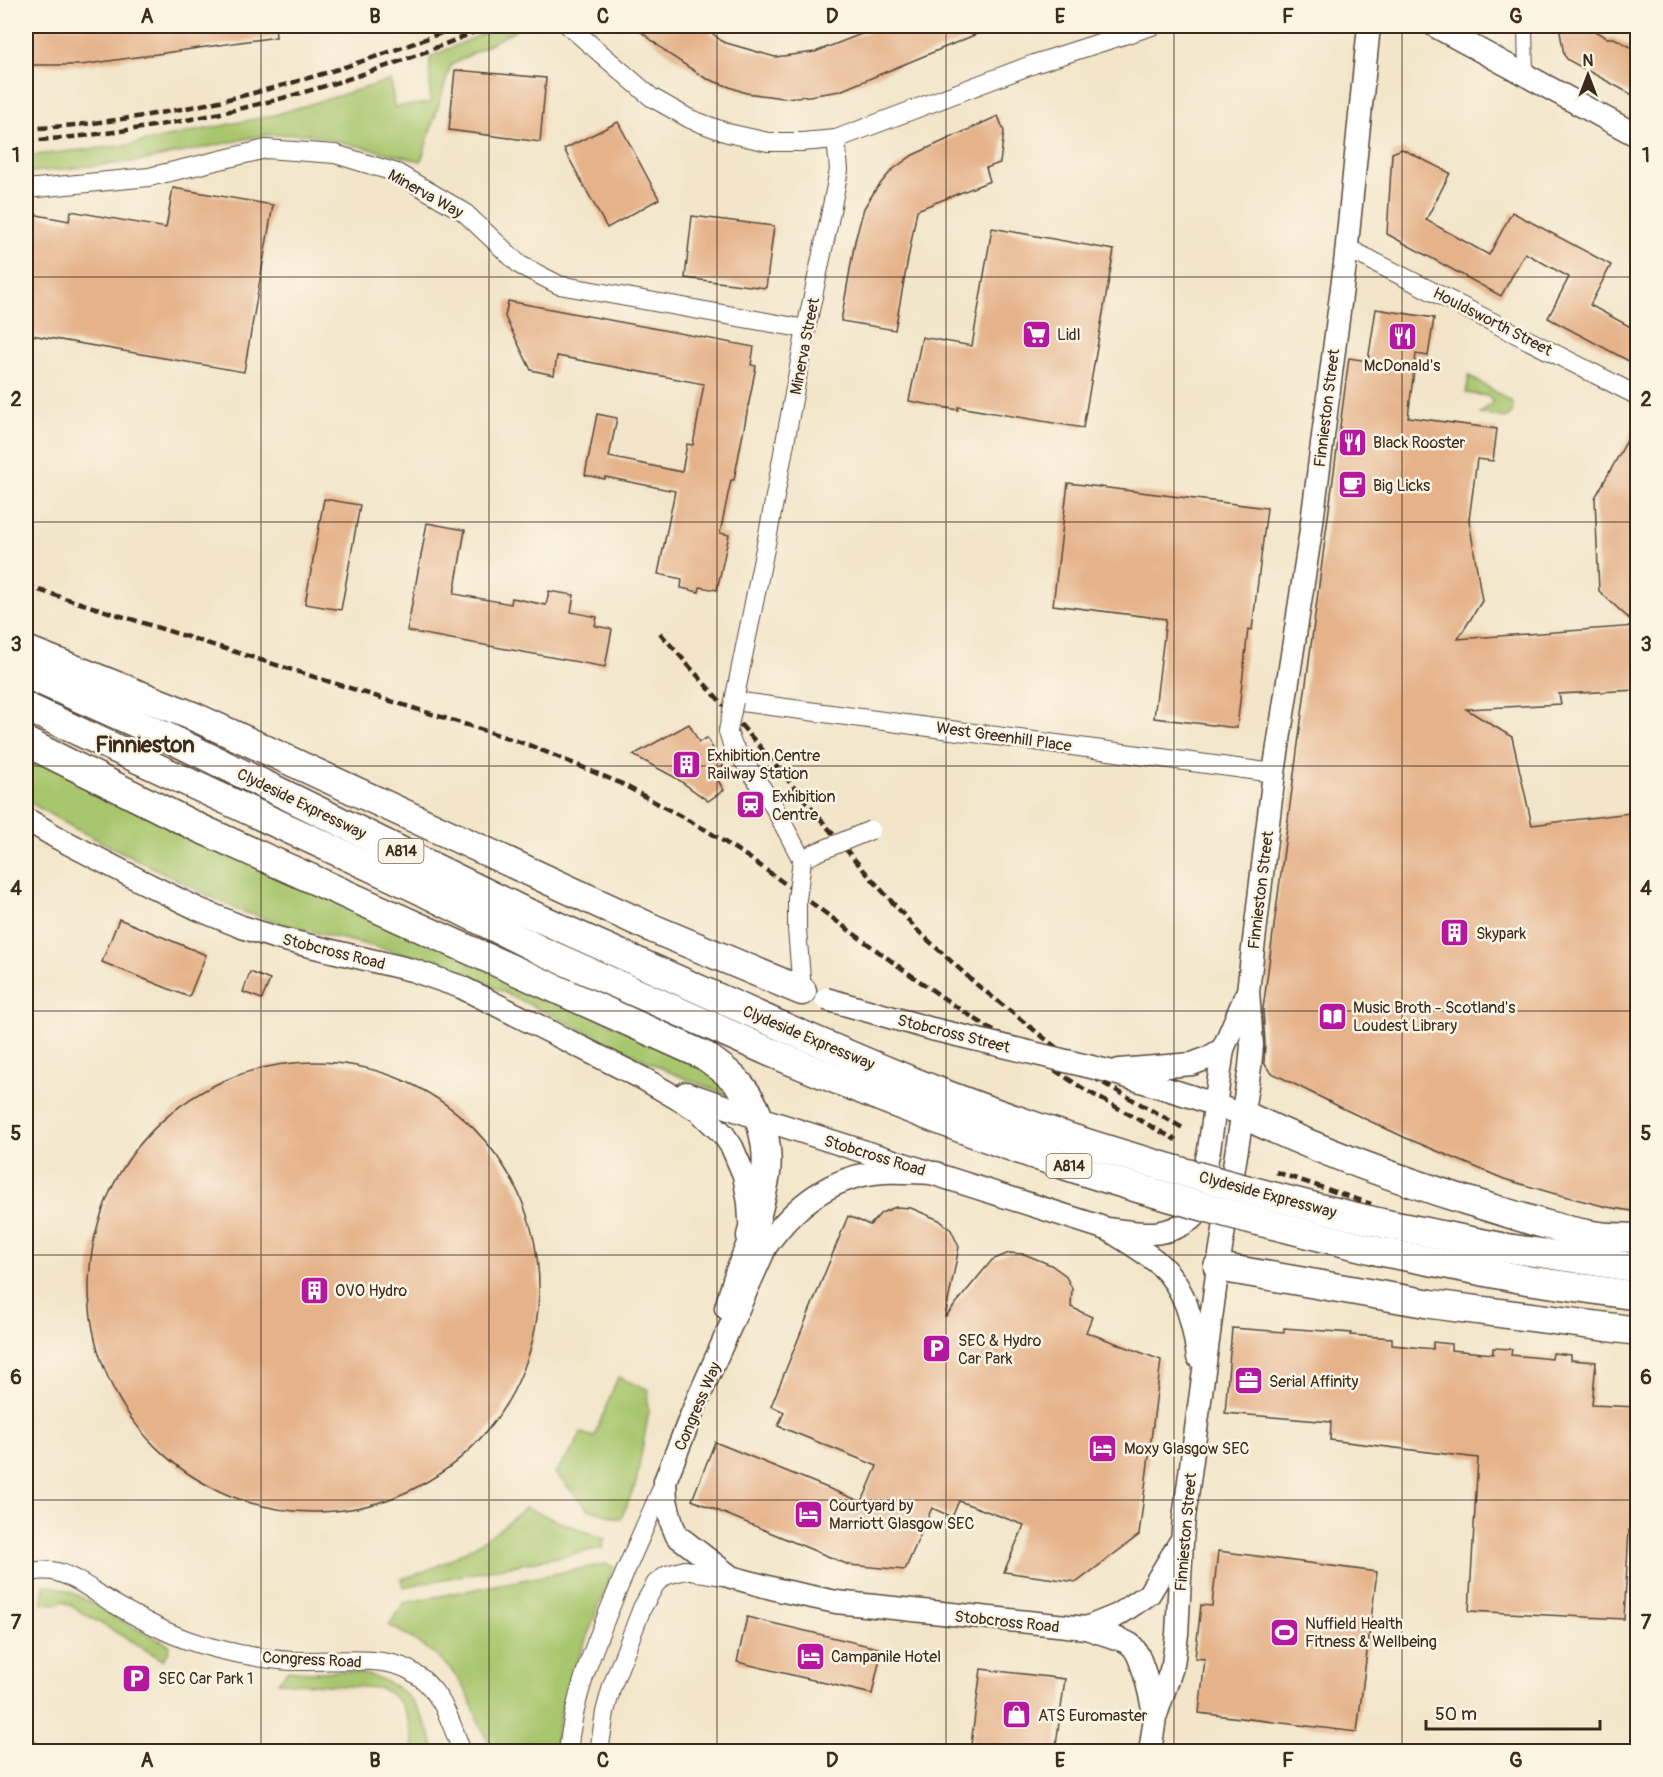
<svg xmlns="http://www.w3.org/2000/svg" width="1663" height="1777" viewBox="0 0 1663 1777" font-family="Pangolin,sans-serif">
  <rect width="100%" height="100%" fill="#fcf5e5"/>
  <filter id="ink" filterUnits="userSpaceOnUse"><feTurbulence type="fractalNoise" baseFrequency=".0167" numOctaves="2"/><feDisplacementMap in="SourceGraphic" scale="12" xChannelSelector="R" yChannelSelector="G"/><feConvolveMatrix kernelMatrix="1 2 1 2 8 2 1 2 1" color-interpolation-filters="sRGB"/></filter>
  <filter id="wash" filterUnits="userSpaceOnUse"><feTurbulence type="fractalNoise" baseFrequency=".008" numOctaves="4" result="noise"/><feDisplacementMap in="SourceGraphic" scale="24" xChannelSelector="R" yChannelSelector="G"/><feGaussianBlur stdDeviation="1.35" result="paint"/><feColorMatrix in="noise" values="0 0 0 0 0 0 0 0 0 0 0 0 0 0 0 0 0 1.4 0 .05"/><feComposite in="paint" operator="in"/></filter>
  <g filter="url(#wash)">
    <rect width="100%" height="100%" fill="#f2e5c9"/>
    <g fill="#a8c66d" stroke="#727846" stroke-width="1.5">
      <polygon points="500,26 523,26 451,65 421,161 308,134 264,135 141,161 26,173 26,156 128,145 274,115 391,80 394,107 430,103 430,57"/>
      <path d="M1469 376 1512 402C1514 408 1513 415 1507 418L1480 414 1493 402 1488 396 1466 393Z"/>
      <polygon points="26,748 710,1070 735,1098 672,1073 455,969 413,956 289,926 238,910 74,828 26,800"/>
      <polygon points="618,1377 649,1390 647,1402 649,1411 636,1483 621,1519 588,1509 555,1473 573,1449 581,1433 594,1437"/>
      <path d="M525 1508 605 1539 602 1548 404 1587 402 1579C448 1565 489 1540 525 1508Z"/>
      <path d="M605 1564 614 1567 571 1678 560 1717 553 1751H496C480 1737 476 1707 464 1688 447 1659 418 1641 389 1625L404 1603Z"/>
      <path d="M44 1585C74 1588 95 1606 120 1620 136 1629 153 1637 170 1645L169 1652 163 1660 63 1601 59 1604 42 1603Z"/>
      <path d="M288 1670C297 1671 306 1672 315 1672 328 1672 340 1670 352 1672 401 1678 424 1706 435 1751H413C411 1723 407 1699 379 1688L278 1682Z"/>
    </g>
    <g id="blocks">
      <g fill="#e5b28a">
        <polygon points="26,26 275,26 276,37 81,65 26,65"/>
        <polygon points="634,26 703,26 723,42 775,57 815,52 882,26 996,26 840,91 809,96 783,98 746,93 705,78 670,55"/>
        <polygon points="1559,26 1590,26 1591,29 1607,38 1614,38 1638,51 1638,98 1568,60 1564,55"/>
        <polygon points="455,70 546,78 540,142 449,130"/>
        <polygon points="998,116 1004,131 1000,163 986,168 990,181 917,210 895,330 841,321 855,241 864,208 876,189 892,170 913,155"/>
        <polygon points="618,122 659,199 607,228 564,149"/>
        <polygon points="1402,149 1450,173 1426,220 1489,255 1512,212 1611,265 1590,305 1638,331 1638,366 1548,318 1569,277 1525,253 1501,296 1387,234 1392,153"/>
        <polygon points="173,188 273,205 244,372 26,334 26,213 69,221 71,211 166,228"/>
        <polygon points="692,216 774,226 766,288 685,278"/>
        <polygon points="992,228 1114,250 1083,428 958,407 958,410 909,401 922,337 972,346"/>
        <polygon points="508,301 754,347 751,365 756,366 734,480 731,480 720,533 729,535 717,590 700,587 699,592 681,588 682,579 658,574 675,491 605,477 605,479 585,475 597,414 617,418 609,457 682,472 687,444 693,445 704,384 557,356 554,375 531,370 505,317"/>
        <polygon points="1376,309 1434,318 1428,356 1416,354 1408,417 1497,429 1493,461 1477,459 1469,520 1482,601 1458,639 1637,626 1599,591 1595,498 1638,421 1638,690 1559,694 1561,704 1466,709 1512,737 1532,825 1638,812 1638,1212 1607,1207 1552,1193 1504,1179 1406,1138 1344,1109 1270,1072 1264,1063 1265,1044 1263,1009 1349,358 1368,361"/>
        <polygon points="1068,483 1267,508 1252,630 1248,629 1237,728 1154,718 1166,619 1053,605"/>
        <polygon points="324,499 360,505 341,610 305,604"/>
        <polygon points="427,523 465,530 454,594 511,604 512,598 546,605 549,591 574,595 571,612 597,617 595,626 612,629 605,667 407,631"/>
        <polygon points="689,724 699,742 707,738 727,773 717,779 724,790 708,801 676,778 633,755"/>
        <polygon points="119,919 206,955 189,997 102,962"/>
        <polygon points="250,972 270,980 262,999 243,992"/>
        <circle cx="314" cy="1287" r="225"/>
        <polygon points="896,1207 911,1208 939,1220 951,1230 959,1247 945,1317 992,1260 1009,1253 1024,1254 1051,1265 1065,1275 1072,1288 1071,1307 1092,1317 1086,1332 1161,1360 1139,1535 1077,1582 1004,1572 1024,1525 959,1501 952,1517 932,1508 905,1570 849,1565 692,1500 715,1442 862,1502 877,1466 778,1426 784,1412 771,1406 848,1216 870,1225 881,1213"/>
        <polygon points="1232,1328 1284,1332 1284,1328 1352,1333 1351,1335 1392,1338 1392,1345 1433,1349 1433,1342 1451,1344 1451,1350 1493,1354 1493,1348 1512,1349 1511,1355 1552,1359 1553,1353 1571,1355 1571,1360 1596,1362 1592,1405 1638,1407 1638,1531 1629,1530 1624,1619 1469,1611 1478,1458 1330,1440 1331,1422 1225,1413"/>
        <polygon points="1218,1551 1377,1572 1357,1732 1199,1713 1205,1659 1195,1658 1201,1605 1212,1606"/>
        <polygon points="747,1617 882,1649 872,1694 737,1662"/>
        <polygon points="981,1669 1065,1679 1055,1752 970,1752"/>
      </g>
    </g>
  </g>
  <g filter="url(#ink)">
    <use href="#blocks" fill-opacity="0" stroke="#564638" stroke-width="1.5"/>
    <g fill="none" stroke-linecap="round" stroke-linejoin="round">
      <defs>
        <polyline id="pedestrian" points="1525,26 1526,76"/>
        <g id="minor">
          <polyline points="569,26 651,97 690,119 728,133 768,142 802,142 836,139 1034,64 1152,26"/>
          <polyline points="836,139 839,170 829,221 806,329 769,529 734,701 1274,773"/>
          <polyline points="26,189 149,177 266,149 335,154 397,173 464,212 520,265 559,285 806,329"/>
          <polyline points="1347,248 1638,396"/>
          <polyline points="728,731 732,744 772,803 802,860 815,853"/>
          <polyline points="797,929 802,991"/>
          <path d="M26 1573C36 1571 46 1569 57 1572 78 1578 97 1594 116 1605 140 1619 164 1632 190 1641 220 1651 260 1659 292 1661 324 1662 382 1655 409 1670 441 1687 450 1720 462 1752"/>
          <polyline points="26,1746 33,1752"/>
          <path d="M568 1752C573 1699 592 1652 612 1603 629 1562 647 1522 665 1481"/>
          <polyline points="599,1752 605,1712 612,1686 642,1608 656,1583 667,1575 685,1570 730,1577"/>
        </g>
        <g id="tertiary">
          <polyline points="1435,26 1638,136"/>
          <polyline points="26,819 58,838 139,880 198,909 242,927 277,938 412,970 461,987 644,1079 699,1111 723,1134 732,1147 744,1175 749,1203 751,1236 736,1273 726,1308"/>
          <polyline points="1119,1070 1192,1064 1208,1058 1223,1049"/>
          <polyline points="1108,1071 1193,1097 1229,1110"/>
          <path d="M686 1093 759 1118 1107 1229C1142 1233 1163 1240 1194 1217L1209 1150 1223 1049 1246 995"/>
          <path d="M936 1173C919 1173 902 1171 884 1172 833 1175 794 1206 766 1246L697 1401 665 1481 666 1500 672 1524 677 1536 684 1541 731 1577 779 1590 836 1602 1086 1628C1096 1632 1124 1639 1131 1645 1143 1655 1151 1700 1155 1717"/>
          <path d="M1111 1231C1126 1241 1144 1251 1158 1263 1186 1287 1193 1322 1198 1357"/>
          <polyline points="1086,1628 1118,1615 1149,1594 1179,1544"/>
          <polyline points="1150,1752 1155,1718 1173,1664 1177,1634 1182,1541 1184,1518 1218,1267 1250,1067 1252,1045 1248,991 1274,773 1311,530 1345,264 1369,26"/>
        </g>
        <g id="primary">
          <polyline points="26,650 195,717 654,929 802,991"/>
          <polyline points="26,674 167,737 519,909 779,1025"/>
          <polyline points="26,707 416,888 540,950 770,1052"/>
          <path d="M26 742 199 828 705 1056C719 1066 733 1076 743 1089 761 1112 769 1145 766 1173 763 1194 756 1216 751 1236"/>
          <path d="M1242 1114C1315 1149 1391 1177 1468 1201 1509 1213 1550 1228 1592 1235 1607 1238 1622 1237 1638 1238"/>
          <polyline points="1386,1224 1501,1247 1638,1268"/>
          <polyline points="1378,1251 1527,1280 1638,1296"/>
          <polyline points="1218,1267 1431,1304 1638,1331"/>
        </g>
      </defs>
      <use href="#pedestrian" stroke="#564638" stroke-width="16"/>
      <use href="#minor" stroke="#564638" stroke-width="20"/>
      <use href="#tertiary" stroke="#564638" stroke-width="25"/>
      <use href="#primary" stroke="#564638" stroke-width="31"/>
      <use href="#pedestrian" stroke="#fff" stroke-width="14"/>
      <use href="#minor" stroke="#fff" stroke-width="18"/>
      <use href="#tertiary" stroke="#fff" stroke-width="22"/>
      <use href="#primary" stroke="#fff" stroke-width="28"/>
      <g stroke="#3b2a1e" stroke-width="4.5" stroke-dasharray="9 4.5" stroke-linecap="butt">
        <path d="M26 129C175 120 320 81 459 26"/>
        <path d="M26 141C185 130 342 90 488 26"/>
        <polyline points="26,586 486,731 529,745 620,783 706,830 751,859 901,968 952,1004 1087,1091 1176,1140"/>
        <polyline points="660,633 756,742 854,859 917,930 976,984 1096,1079 1183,1128"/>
        <polyline points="1276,1172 1371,1204"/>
        <polyline points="1271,1184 1366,1217"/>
      </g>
      <defs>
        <g id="minor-bridge">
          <polyline points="728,731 734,701"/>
          <polyline points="815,853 871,830"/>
          <polyline points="797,929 797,899 802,860"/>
        </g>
        <polyline id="tertiary-bridge" points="826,999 932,1029 1108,1071"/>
        <g id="primary-bridge">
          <path d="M779 1025C833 1048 887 1072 942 1093 1086 1148 1235 1189 1386 1224"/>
          <path d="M770 1052C865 1092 961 1130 1058 1163 1163 1198 1271 1225 1378 1251"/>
        </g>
      </defs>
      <use href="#minor-bridge" stroke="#564638" stroke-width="20" stroke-linecap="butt"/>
      <use href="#tertiary-bridge" stroke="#564638" stroke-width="25" stroke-linecap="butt"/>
      <use href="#primary-bridge" stroke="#564638" stroke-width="31" stroke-linecap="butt"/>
      <use href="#minor-bridge" stroke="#fff" stroke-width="18"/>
      <use href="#tertiary-bridge" stroke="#fff" stroke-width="22"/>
      <use href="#primary-bridge" stroke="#fff" stroke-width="28"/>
    </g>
  </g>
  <path fill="none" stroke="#3b2a1e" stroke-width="1.5" stroke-opacity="0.55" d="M261 26V1752M489 26V1752M717 26V1752M946 26V1752M1174 26V1752M1402 26V1752M26 277H1638M26 522H1638M26 766H1638M26 1011H1638M26 1255H1638M26 1500H1638"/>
  <defs>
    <symbol id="supermarket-square" viewBox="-11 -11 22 22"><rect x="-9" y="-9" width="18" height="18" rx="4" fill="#b5179e" stroke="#fcf5e5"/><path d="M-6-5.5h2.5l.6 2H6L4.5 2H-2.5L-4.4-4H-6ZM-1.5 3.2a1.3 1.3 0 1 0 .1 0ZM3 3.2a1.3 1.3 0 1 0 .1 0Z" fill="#fff"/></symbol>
    <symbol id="restaurant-square" viewBox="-11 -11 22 22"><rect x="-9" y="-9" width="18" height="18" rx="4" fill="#b5179e" stroke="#fcf5e5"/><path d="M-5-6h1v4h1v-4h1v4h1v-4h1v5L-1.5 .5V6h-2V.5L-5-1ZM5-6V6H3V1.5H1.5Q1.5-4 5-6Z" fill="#fff"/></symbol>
    <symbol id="cafe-square" viewBox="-11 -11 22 22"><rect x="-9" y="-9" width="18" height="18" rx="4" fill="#b5179e" stroke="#fcf5e5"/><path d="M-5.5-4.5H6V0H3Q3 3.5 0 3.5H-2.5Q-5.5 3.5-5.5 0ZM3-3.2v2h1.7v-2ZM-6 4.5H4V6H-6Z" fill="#fff"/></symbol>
    <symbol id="building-square" viewBox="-11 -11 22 22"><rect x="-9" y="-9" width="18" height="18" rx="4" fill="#b5179e" stroke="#fcf5e5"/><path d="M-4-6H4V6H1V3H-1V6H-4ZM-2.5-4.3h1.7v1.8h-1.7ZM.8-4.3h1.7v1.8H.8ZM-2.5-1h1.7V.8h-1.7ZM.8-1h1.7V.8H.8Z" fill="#fff"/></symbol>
    <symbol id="station-square" viewBox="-11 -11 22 22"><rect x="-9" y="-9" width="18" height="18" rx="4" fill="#b5179e" stroke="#fcf5e5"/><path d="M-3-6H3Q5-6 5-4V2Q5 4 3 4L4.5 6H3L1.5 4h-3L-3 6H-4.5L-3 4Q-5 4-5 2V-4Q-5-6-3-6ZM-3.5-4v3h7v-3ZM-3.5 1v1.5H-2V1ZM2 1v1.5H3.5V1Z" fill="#fff"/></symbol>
    <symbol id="library-square" viewBox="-11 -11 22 22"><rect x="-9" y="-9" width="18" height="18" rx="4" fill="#b5179e" stroke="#fcf5e5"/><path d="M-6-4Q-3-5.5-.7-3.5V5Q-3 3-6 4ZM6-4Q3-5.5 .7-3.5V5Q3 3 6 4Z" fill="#fff"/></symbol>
    <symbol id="parking-square" viewBox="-11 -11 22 22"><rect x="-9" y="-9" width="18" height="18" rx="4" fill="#b5179e" stroke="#fcf5e5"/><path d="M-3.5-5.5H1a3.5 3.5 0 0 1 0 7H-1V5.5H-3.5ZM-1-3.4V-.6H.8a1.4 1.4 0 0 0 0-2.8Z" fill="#fff"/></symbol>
    <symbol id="office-square" viewBox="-11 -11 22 22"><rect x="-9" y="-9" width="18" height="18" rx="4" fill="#b5179e" stroke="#fcf5e5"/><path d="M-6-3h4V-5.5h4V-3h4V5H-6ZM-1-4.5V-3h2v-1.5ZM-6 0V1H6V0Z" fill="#fff"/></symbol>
    <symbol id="hotel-square" viewBox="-11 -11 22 22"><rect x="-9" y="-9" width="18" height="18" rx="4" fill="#b5179e" stroke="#fcf5e5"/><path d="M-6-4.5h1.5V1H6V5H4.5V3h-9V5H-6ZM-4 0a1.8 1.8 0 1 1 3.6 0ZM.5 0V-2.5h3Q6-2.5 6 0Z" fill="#fff"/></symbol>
    <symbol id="stadium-square" viewBox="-11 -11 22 22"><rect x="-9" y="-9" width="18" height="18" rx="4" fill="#b5179e" stroke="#fcf5e5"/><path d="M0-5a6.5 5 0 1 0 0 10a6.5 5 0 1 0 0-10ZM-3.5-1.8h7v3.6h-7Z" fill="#fff"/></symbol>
    <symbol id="shop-square" viewBox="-11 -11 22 22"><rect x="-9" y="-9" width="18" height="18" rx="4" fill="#b5179e" stroke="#fcf5e5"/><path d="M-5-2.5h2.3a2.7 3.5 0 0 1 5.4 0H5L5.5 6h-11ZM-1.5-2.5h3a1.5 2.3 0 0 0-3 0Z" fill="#fff"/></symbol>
  </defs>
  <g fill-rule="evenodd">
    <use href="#supermarket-square" x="1020" y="318" width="33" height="33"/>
    <use href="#restaurant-square" x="1386" y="320" width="33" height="33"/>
    <use href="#restaurant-square" x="1336" y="426" width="33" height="33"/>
    <use href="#cafe-square" x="1336" y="468" width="33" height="33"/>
    <use href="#building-square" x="670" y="748" width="33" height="33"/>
    <use href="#station-square" x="734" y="788" width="33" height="33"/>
    <use href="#building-square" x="1438" y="916" width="33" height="33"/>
    <use href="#library-square" x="1316" y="1000" width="33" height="33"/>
    <use href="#building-square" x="298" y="1274" width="33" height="33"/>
    <use href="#parking-square" x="920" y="1332" width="33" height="33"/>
    <use href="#office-square" x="1232" y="1364" width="33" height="33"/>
    <use href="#hotel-square" x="1086" y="1432" width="33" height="33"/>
    <use href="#hotel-square" x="792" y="1498" width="33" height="33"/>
    <use href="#stadium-square" x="1268" y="1616" width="33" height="33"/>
    <use href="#hotel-square" x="794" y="1640" width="33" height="33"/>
    <use href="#parking-square" x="120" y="1662" width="33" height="33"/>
    <use href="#shop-square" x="1000" y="1698" width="33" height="33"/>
  </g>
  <g text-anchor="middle" stroke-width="5" stroke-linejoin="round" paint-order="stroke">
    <g fill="#fcf5e5" stroke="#75675a" stroke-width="1.5">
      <rect x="378.5" y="839" width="45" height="24" rx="4.5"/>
      <rect x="1046.5" y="1154" width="45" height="24" rx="4.5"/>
    </g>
    <g font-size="15" font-weight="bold" fill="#3b2a1e">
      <text x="401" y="856">A814</text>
      <text x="1069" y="1171">A814</text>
    </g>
    <g font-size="16" fill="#3b2a1e" stroke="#fcf5e5">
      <text transform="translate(426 193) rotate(29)" y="6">Minerva Way</text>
      <text transform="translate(1493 321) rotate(27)" y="6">Houldsworth Street</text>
      <text transform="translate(804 346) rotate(-79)" y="6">Minerva Street</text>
      <text transform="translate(1326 408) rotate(-83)" y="6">Finnieston Street</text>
      <text transform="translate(1004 736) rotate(8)" y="6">West Greenhill Place</text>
      <text transform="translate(302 803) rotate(26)" y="6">Clydeside Expressway</text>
      <text transform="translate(1260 890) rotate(-83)" y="6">Finnieston Street</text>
      <text transform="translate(334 951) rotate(14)" y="6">Stobcross Road</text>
      <text transform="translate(954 1033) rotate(14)" y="6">Stobcross Street</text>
      <text transform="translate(809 1037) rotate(23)" y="6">Clydeside Expressway</text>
      <text transform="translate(875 1155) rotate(17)" y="6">Stobcross Road</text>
      <text transform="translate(1268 1194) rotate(15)" y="6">Clydeside Expressway</text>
      <text transform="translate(697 1406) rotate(-67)" y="6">Congress Way</text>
      <text transform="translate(1185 1532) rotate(-85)" y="6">Finnieston Street</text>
      <text transform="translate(1007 1621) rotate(6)" y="6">Stobcross Road</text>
      <text transform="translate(312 1659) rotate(3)" y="6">Congress Road</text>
    </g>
    <g font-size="16" fill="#3b2a1e" stroke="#fcf5e5" text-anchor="start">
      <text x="1057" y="340">Lidl</text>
      <text x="1402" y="371" text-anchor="middle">McDonald's</text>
      <text x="1373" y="448">Black Rooster</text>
      <text x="1373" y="491">Big Licks</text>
      <text x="707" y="761">Exhibition Centre<tspan x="707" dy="18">Railway Station</tspan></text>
      <text x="772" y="802">Exhibition<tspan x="772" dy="18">Centre</tspan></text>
      <text x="1476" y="939">Skypark</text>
      <text x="1353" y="1013">Music Broth - Scotland's<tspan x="1353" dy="18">Loudest Library</tspan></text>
      <text x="335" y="1296">OVO Hydro</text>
      <text x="958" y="1346">SEC &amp; Hydro<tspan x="958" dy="18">Car Park</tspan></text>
      <text x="1269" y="1387">Serial Affinity</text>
      <text x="1124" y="1454">Moxy Glasgow SEC</text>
      <text x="829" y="1511">Courtyard by<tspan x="829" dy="18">Marriott Glasgow SEC</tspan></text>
      <text x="1305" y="1629">Nuffield Health<tspan x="1305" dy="18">Fitness &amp; Wellbeing</tspan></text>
      <text x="831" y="1662">Campanile Hotel</text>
      <text x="158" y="1684">SEC Car Park 1</text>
      <text x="1038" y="1721">ATS Euromaster</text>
    </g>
    <g font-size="22" font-weight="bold" fill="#3b2a1e" stroke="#fcf5e5">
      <text x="145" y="752">Finnieston</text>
    </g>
  </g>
  <rect width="1663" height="1777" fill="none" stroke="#fcf5e5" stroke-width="66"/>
  <g transform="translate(1588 75)" stroke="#fcf5e5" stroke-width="4.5" paint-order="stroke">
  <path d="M0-4.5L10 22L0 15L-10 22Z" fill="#3b2a1e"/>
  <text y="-9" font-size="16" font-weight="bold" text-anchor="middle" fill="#3b2a1e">N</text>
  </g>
  <path d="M1426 1720v9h174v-9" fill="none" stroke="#3b2a1e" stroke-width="3"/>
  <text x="1435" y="1720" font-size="18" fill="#3b2a1e" stroke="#fcf5e5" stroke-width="4.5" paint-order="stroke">50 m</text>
  <rect x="33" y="33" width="1597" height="1711" fill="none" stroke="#3b2a1e" stroke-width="2"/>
  <g font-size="20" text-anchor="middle" font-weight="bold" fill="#3b2a1e">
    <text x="147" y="23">A</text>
    <text x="375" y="23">B</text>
    <text x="603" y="23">C</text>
    <text x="832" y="23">D</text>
    <text x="1060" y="23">E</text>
    <text x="1288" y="23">F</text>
    <text x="1516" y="23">G</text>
    <text x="16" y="162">1</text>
    <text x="1646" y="162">1</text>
    <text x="16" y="406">2</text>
    <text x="1646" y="406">2</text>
    <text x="16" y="651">3</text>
    <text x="1646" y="651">3</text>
    <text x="16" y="895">4</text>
    <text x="1646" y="895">4</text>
    <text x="16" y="1140">5</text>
    <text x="1646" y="1140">5</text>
    <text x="16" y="1384">6</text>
    <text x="1646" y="1384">6</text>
    <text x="16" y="1629">7</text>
    <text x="1646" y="1629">7</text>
    <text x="147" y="1767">A</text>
    <text x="375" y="1767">B</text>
    <text x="603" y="1767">C</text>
    <text x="832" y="1767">D</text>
    <text x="1060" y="1767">E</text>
    <text x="1288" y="1767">F</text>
    <text x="1516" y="1767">G</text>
  </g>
</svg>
